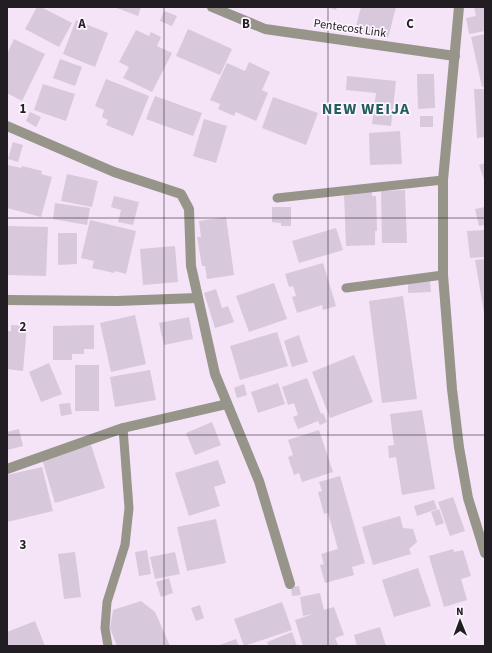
<svg xmlns="http://www.w3.org/2000/svg" width="492" height="653" viewBox="0 0 492 653" font-family="'Source Sans 3',sans-serif">
  <rect width="100%" height="100%" fill="#f5e3f7"/>
  <g fill="#d8c8db">
    <polygon points="37,7 41,7 72,23 59,47 25,29"/>
    <polygon points="114,7 141,7 138,16"/>
    <polygon points="326,7 337,7 336,10"/>
    <polygon points="361,7 396,7 388,38 355,30"/>
    <polygon points="474,7 485,7 485,31 469,34 466,18 476,16"/>
    <polygon points="164,11 177,16 172,26 160,21"/>
    <polygon points="76,20 108,33 95,67 63,54"/>
    <polygon points="188,29 232,49 220,75 176,56"/>
    <polygon points="136,30 149,36 151,32 161,37 157,46 172,53 152,92 123,78 129,67 119,62"/>
    <polygon points="485,34 485,86 482,87 471,37"/>
    <polygon points="14,39 45,54 22,101 7,93 7,54"/>
    <polygon points="60,59 82,67 75,86 53,78"/>
    <polygon points="249,62 270,72 262,90 268,93 256,121 236,112 234,116 218,109 220,104 210,100 227,63 245,71"/>
    <polygon points="417,74 434,74 435,108 418,109"/>
    <polygon points="347,76 396,81 391,126 372,124 376,93 346,90"/>
    <polygon points="106,79 149,96 133,136 106,125 108,120 102,117 104,110 95,106"/>
    <polygon points="43,84 75,94 66,121 34,110"/>
    <polygon points="474,89 485,89 485,137 477,138"/>
    <polygon points="155,96 202,113 193,136 146,119"/>
    <polygon points="273,97 318,113 306,145 262,128"/>
    <polygon points="30,112 41,117 36,127 26,121"/>
    <rect x="420" y="116" width="13" height="11"/>
    <polygon points="204,119 227,126 216,163 193,156"/>
    <polygon points="400,131 402,164 370,165 369,133"/>
    <polygon points="13,142 23,145 18,162 8,159"/>
    <polygon points="485,163 485,182 479,165"/>
    <polygon points="8,165 21,168 22,166 42,171 41,174 52,177 41,217 7,208"/>
    <polygon points="67,174 98,181 92,207 61,201"/>
    <polygon points="405,190 407,243 382,243 381,191"/>
    <polygon points="372,191 372,196 376,196 377,231 375,231 375,245 346,246 344,192"/>
    <polygon points="114,196 139,202 133,225 118,222 121,210 111,207"/>
    <polygon points="55,203 90,208 87,225 53,219"/>
    <polygon points="272,207 291,207 291,226 281,226 281,223 272,222"/>
    <polygon points="485,207 485,225 479,226 475,209"/>
    <polygon points="226,217 234,275 207,279 205,266 202,266 197,237 201,237 199,221"/>
    <polygon points="90,220 136,231 126,274 115,271 114,273 92,268 94,261 81,258"/>
    <polygon points="7,226 48,227 46,276 7,275"/>
    <polygon points="336,228 343,250 299,263 292,241"/>
    <polygon points="485,230 485,257 470,258 467,231"/>
    <polygon points="58,233 77,233 77,264 58,265"/>
    <polygon points="175,246 178,282 143,285 140,249"/>
    <polygon points="485,259 485,313 484,313 475,260"/>
    <polygon points="323,263 336,306 323,310 322,305 297,313 292,297 296,296 293,286 289,287 285,274"/>
    <polygon points="430,281 431,292 408,293 408,282"/>
    <polygon points="274,283 287,319 249,332 236,296"/>
    <polygon points="216,289 222,308 228,306 234,322 215,328 204,293"/>
    <polygon points="403,296 417,399 382,403 369,301"/>
    <polygon points="135,315 146,364 111,372 100,323"/>
    <polygon points="189,317 193,339 164,345 159,323"/>
    <polygon points="11,325 27,326 23,371 7,369 7,331 11,331"/>
    <polygon points="94,325 94,349 84,349 84,354 72,354 72,360 53,360 53,326"/>
    <polygon points="277,332 288,366 240,380 230,346"/>
    <polygon points="299,335 308,362 292,367 284,341"/>
    <polygon points="354,355 373,402 330,418 312,372"/>
    <polygon points="49,363 62,394 41,402 29,372"/>
    <rect x="75" y="365" width="24" height="46"/>
    <polygon points="150,370 156,400 115,407 110,377"/>
    <polygon points="307,378 321,414 323,413 327,422 320,425 318,421 298,429 293,417 298,415 294,403 288,405 282,387"/>
    <polygon points="278,383 285,404 258,413 251,392"/>
    <polygon points="244,384 247,395 237,398 234,388"/>
    <polygon points="70,403 72,414 61,416 59,404"/>
    <polygon points="422,410 435,489 402,495 396,457 389,458 388,446 394,445 390,414"/>
    <polygon points="212,422 221,445 195,455 186,433"/>
    <polygon points="19,429 23,446 7,450 7,432"/>
    <polygon points="319,430 333,472 302,482 299,473 294,475 288,457 293,455 288,440"/>
    <polygon points="91,445 105,488 55,503 42,459"/>
    <polygon points="218,460 226,483 214,487 220,506 189,516 175,473"/>
    <polygon points="42,467 53,511 7,522 7,475"/>
    <polygon points="340,476 365,563 352,567 354,575 325,583 320,565 324,564 321,554 338,549 328,513 324,514 318,492 322,491 319,482"/>
    <polygon points="453,497 465,531 450,536 438,502"/>
    <polygon points="434,500 437,509 417,516 414,506"/>
    <polygon points="439,509 444,523 436,526 431,512"/>
    <polygon points="400,516 403,528 413,529 417,542 409,549 411,554 373,565 362,527"/>
    <polygon points="216,519 226,563 187,571 177,527"/>
    <polygon points="453,549 454,552 463,550 471,576 461,579 467,600 444,607 429,556"/>
    <polygon points="147,550 151,574 139,576 135,552"/>
    <polygon points="75,552 81,597 64,599 58,554"/>
    <polygon points="175,552 180,574 155,579 150,557"/>
    <polygon points="418,568 431,606 394,617 382,580"/>
    <polygon points="169,578 173,593 161,597 156,582"/>
    <polygon points="299,586 301,595 292,596 291,587"/>
    <polygon points="320,593 324,610 334,607 344,635 335,638 338,645 335,646 303,646 295,620 313,614 303,616 300,597"/>
    <polygon points="141,601 155,612 170,646 117,646 110,628 113,610"/>
    <polygon points="282,602 292,630 244,646 234,619"/>
    <polygon points="200,605 204,618 196,621 191,608"/>
    <polygon points="35,621 45,646 7,646 7,632"/>
    <polygon points="380,627 386,646 357,646 354,635"/>
    <polygon points="292,632 297,646 269,646 267,642"/>
    <polygon points="236,639 239,646 217,646"/>
  </g>
  <g fill="none" stroke-linecap="round" stroke-linejoin="round">
    <g stroke="#97948a" stroke-width="9">
      <polyline points="277,198 443,180"/>
      <polyline points="346,288 443,275"/>
      <polyline points="108,646 105,628 107,602 125,545 129,508 123,428"/>
    </g>
    <g stroke="#97948a" stroke-width="10">
      <polyline points="212,7 265,29 455,56"/>
      <polyline points="7,126 114,172 181,194 189,209 191,266 215,374 259,481 290,584"/>
      <polyline points="7,300 117,301 197,298"/>
      <polyline points="7,469 123,428 227,404"/>
    </g>
    <polyline stroke="#97948a" stroke-width="10" points="459,7 443,180 443,275 452,389 459,447 468,498 485,553"/>
  </g>
  <path fill="none" stroke="#221c23" stroke-width="1" stroke-opacity="0.55" d="M164 7V646M328 7V646M7 218H485M7 435H485"/>
  <g text-anchor="middle" stroke-width="3.5" stroke-linejoin="round" paint-order="stroke">
    <g font-size="12" fill="#221c23" stroke="#fcf5fd">
      <text transform="translate(350 28) rotate(8)" y="4">Pentecost Link</text>
    </g>
    <g font-size="16" font-weight="bold" letter-spacing="1" fill="#225d60" stroke="#fcf5fd">
      <text x="366" y="114">NEW WEIJA</text>
    </g>
  </g>
  <g font-size="13" text-anchor="middle" font-weight="bold" fill="#221c23" stroke="#fcf5fd" stroke-width="3.5" stroke-linejoin="round" paint-order="stroke">
    <text x="82" y="28">A</text>
    <text x="246" y="28">B</text>
    <text x="410" y="28">C</text>
    <text x="23" y="113">1</text>
    <text x="23" y="331">2</text>
    <text x="23" y="549">3</text>
  </g>
  <rect width="492" height="653" fill="none" stroke="#221c23" stroke-width="16"/>
  <g transform="translate(460 621) rotate(359)" stroke="#fcf5fd" stroke-width="3" paint-order="stroke">
  <path d="M0-3L7 15L0 10L-7 15Z" fill="#221c23"/>
  <text y="-6" font-size="11" font-weight="bold" text-anchor="middle" fill="#221c23">N</text>
  </g>
</svg>
